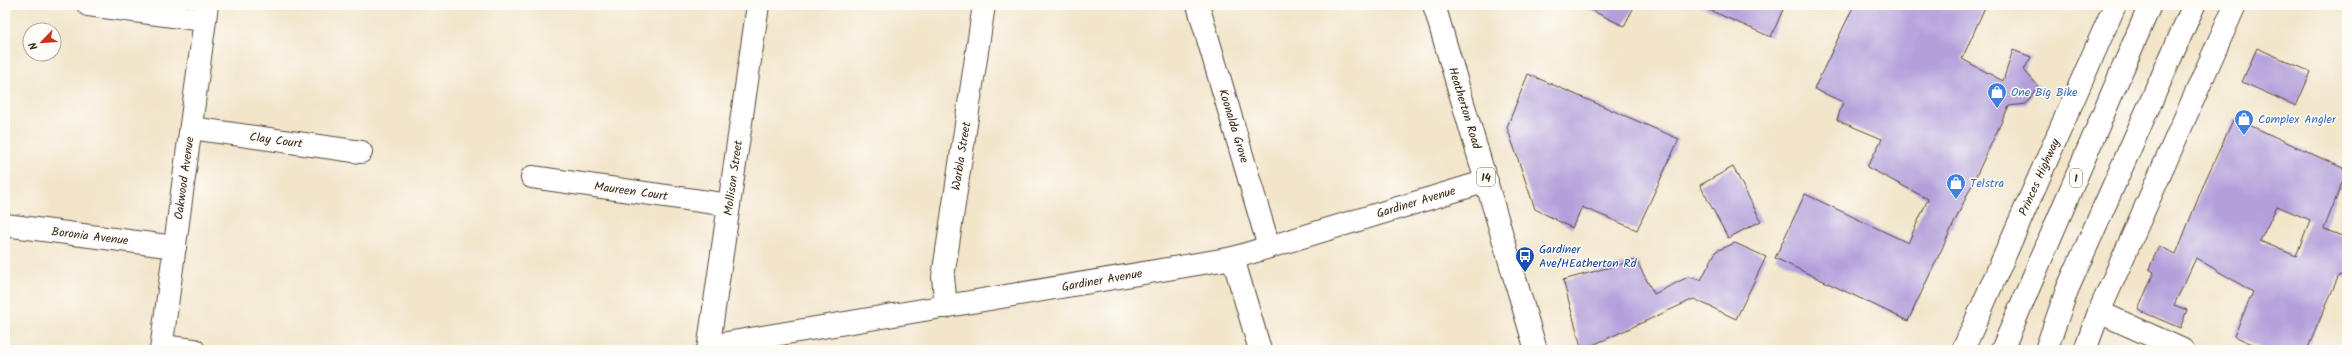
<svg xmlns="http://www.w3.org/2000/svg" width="2352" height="355" viewBox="0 0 2352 355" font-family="Kalam,sans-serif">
  <rect width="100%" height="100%" fill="#fdfcf7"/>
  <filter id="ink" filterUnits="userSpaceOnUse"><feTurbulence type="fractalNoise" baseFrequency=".025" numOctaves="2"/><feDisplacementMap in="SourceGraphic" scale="8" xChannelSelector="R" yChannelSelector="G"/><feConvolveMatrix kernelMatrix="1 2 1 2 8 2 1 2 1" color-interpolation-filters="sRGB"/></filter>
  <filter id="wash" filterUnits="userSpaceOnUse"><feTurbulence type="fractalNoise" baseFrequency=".012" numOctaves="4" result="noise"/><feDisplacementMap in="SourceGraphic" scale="16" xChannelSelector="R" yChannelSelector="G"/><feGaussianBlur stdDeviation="0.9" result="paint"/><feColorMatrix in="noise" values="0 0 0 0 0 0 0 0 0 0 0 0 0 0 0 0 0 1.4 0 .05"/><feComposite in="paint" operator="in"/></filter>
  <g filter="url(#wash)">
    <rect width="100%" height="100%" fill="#f2e5ca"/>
    <g id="blocks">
      <g fill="#b3a0db" fill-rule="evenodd">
        <polygon points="1580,5 1635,5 1624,26"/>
        <polygon points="1698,5 1785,5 1771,37"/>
        <polygon points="1854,5 1986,5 1962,59 2003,81 2013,50 2031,57 2024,70 2038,86 2026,104 2009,106 1908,321 1775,258 1805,194 1908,243 1928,199 1867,167 1882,139 1837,120 1843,102 1814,89"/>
        <polygon points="2257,48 2311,72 2296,106 2242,82"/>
        <polygon points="1528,74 1679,139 1637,230 1582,207 1572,228 1535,209 1507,127"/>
        <path d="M2234 118 2347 170 2324 229 2347 238V278L2339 275 2307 350H2266L2234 336 2253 292 2196 258 2174 305 2187 310 2180 328 2138 310 2154 272 2149 269 2159 246 2176 254 2205 181ZM2277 206 2310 220 2296 256 2260 241Z"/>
        <polygon points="1733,167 1761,221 1728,238 1700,185"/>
        <polygon points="1735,243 1766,257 1736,319 1694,299 1582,350 1563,280 1636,260 1654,294 1688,277 1701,280 1716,251"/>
      </g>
    </g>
  </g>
  <g filter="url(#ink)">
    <use href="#blocks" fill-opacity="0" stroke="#564638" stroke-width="1"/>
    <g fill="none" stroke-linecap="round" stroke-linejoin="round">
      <defs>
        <g id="minor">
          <polyline points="88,5 204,20"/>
          <polyline points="1198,5 1269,247"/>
          <polyline points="191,128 361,152"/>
          <polyline points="532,177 729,205"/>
          <polyline points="5,225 175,247"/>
          <polyline points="1233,258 1260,350"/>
          <polyline points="946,307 943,277 984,5"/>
          <polyline points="2099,312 2183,350"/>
          <polyline points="162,346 194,350"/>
          <polyline points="709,346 1233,258 1487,181"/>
          <polyline points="161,350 207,5"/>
          <polyline points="708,350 758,5"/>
          <polyline points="1963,350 2115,5"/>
          <polyline points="2085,350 2099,312 2235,5"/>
        </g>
        <polyline id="major" points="1434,5 1536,350"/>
        <g id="highway">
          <polyline points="2002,350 2150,5"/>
          <polyline points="2046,350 2067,290 2194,5"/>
        </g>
      </defs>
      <use href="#minor" stroke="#564638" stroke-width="24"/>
      <use href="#major" stroke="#564638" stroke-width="24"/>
      <use href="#highway" stroke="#564638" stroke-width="24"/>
      <use href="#minor" stroke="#fff" stroke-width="22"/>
      <use href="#major" stroke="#fff" stroke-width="22"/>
      <use href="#highway" stroke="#fff" stroke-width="22"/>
    </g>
  </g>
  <defs>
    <symbol id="shop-pin" viewBox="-11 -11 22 30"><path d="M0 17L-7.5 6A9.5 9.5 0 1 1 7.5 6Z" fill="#3f7fe0" stroke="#fdfcf7"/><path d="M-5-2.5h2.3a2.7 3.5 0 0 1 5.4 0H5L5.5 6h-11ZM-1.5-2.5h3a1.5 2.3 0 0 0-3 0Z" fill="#fff"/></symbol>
    <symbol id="bus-pin" viewBox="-11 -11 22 30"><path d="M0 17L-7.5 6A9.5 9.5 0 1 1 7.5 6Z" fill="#1a4fb4" stroke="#fdfcf7"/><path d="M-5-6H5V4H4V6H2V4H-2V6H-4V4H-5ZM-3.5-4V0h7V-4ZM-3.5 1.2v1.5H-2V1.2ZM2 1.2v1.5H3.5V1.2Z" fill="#fff"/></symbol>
  </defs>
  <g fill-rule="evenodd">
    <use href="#shop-pin" x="1986" y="81" width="22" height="30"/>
    <use href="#shop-pin" x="2233" y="108" width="22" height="30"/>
    <use href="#shop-pin" x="1945" y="172" width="22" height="30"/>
    <use href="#bus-pin" x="1514" y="245" width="22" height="30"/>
  </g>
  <g text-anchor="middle" stroke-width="3" stroke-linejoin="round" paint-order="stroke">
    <g fill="#fdfcf7" stroke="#75695f" stroke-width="1">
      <rect x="1477" y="168" width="18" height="18" rx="3"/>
      <rect x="2070" y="169" width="12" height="18" rx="3"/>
    </g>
    <g font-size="11" font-weight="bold" fill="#3b2a1e">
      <text x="1486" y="181">14</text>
      <text x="2076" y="182">1</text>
    </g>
    <g font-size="12" fill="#366cbe" stroke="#fdfcf7" text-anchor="start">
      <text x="2011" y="96">One Big Bike</text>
      <text x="2258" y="123">Complex Angler</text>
      <text x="1970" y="187">Telstra</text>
    </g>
    <g font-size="12" fill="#3b2a1e" stroke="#fdfcf7">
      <text transform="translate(1465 108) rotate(73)" y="4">Heatherton Road</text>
      <text transform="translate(1234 126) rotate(73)" y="4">Koonalda Grove</text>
      <text transform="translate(276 140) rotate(8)" y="4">Clay Court</text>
      <text transform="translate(961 156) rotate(-81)" y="4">Warbla Street</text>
      <text transform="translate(2039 177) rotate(-66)" y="4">Princes Highway</text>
      <text transform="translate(184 178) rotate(-82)" y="4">Oakwood Avenue</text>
      <text transform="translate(733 178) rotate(-82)" y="4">Mollison Street</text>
      <text transform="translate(631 191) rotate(8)" y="4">Maureen Court</text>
      <text transform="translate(1416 202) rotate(-17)" y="4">Gardiner Avenue</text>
      <text transform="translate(90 236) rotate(7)" y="4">Boronia Avenue</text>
      <text transform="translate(1102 280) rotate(-10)" y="4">Gardiner Avenue</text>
    </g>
    <g font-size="12" fill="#164399" stroke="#fdfcf7" text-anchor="start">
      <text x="1539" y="253">Gardiner<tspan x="1539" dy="14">Ave/HEatherton Rd</tspan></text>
    </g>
  </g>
  <rect width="2352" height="355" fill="none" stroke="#fdfcf7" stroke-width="20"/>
  <g transform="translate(42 42) rotate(245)"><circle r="19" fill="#fdfcf7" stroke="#afa8a0"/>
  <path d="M0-3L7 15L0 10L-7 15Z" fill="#c8321e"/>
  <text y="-6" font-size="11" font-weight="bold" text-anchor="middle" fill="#3b2a1e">N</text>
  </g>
</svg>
